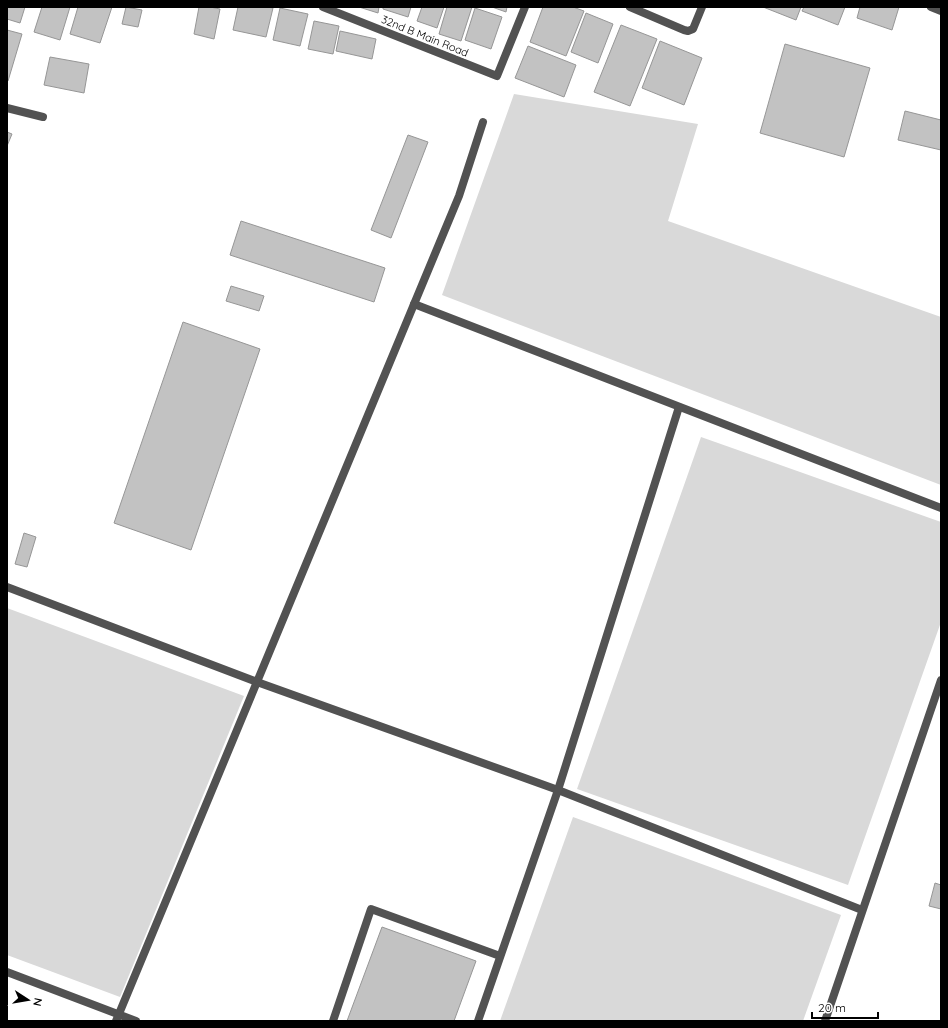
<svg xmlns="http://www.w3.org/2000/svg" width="948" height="1028" viewBox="0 0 948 1028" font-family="Quicksand,sans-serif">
  <rect width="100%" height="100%" fill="#fff"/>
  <g fill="#d9d9d9">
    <polygon points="514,94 698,124 668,221 941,317 941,485 442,295"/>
    <polygon points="701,437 941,522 941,622 848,885 577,789"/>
    <polygon points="7,608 244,696 120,997 7,955"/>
    <polygon points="573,817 841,915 803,1021 500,1021"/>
  </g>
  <g fill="#c2c2c2" stroke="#969696">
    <polygon points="7,7 25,7 20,23 7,19"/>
    <polygon points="42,7 70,7 60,40 34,32"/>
    <polygon points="78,7 112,7 100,43 70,34"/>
    <polygon points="126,7 142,10 138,27 122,24"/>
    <polygon points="199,7 210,7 220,9 214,39 194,34"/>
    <polygon points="238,7 268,7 273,8 266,37 233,30"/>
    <polygon points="359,7 379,7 378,13"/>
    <polygon points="383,7 411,7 408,17 383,9"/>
    <polygon points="422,7 444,7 437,28 417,21"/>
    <polygon points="447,7 472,7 461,41 439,34"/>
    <polygon points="492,7 507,7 506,12"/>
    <polygon points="543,7 573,7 584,11 566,56 530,42"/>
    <polygon points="763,7 801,7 796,20"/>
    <polygon points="804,7 845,7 838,25 802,11"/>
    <polygon points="860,7 899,7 892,30 857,18"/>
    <polygon points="280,8 308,14 300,46 273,40"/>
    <polygon points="475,8 502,17 491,49 465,40"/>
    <polygon points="586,13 613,24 598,63 571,52"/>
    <polygon points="314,21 339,26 333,54 308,49"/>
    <polygon points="621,25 657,39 630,106 594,92"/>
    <polygon points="7,30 22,34 8,81 7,81"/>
    <polygon points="340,31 376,39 372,59 336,51"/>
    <polygon points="660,41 702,58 684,105 642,88"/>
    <polygon points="785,44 870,68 844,157 760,133"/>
    <polygon points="528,46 576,65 564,97 515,78"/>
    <polygon points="50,57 89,64 84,93 44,85"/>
    <polygon points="905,111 941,120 941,150 898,140"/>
    <polygon points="7,132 12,134 7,146"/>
    <polygon points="408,135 428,142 391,238 371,230"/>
    <polygon points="241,221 385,268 374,302 230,255"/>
    <polygon points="231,286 264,296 259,311 226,301"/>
    <polygon points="183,322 260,349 191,550 114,523"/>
    <polygon points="24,533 36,537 27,567 15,564"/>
    <polygon points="935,883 941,885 941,909 929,906"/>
    <polygon points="382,927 476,961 454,1021 347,1021"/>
  </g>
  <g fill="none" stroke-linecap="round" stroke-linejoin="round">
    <g stroke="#525252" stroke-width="8">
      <polyline points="323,7 497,76 525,7"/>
      <polyline points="630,7 684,30 688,31 693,29 702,7"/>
      <polyline points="931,7 941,11"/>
      <polyline points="7,108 43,117"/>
      <polyline points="414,304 941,508"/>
      <polyline points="7,587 257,682 558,790 862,910"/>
      <polyline points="7,972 136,1021"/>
      <polyline points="116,1021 459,196 483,122"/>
      <polyline points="333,1021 371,909 500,956"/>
      <polyline points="478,1021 558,790 679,407"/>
      <polyline points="825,1021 941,680"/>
    </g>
  </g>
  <g text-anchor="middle" stroke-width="4" stroke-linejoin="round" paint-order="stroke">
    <g font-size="11" fill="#000" stroke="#fff">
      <text transform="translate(425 36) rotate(22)" y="4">32nd B Main Road</text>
    </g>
  </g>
  <rect width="948" height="1028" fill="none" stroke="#000000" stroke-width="16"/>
  <g transform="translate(28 1000) rotate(102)" stroke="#ffffff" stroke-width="3" paint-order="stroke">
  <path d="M0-3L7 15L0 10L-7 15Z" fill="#000000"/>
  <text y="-6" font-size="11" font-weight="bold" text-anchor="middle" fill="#000000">N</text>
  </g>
  <path d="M812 1012v6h66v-6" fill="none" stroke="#000000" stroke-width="2"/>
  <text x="818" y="1012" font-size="12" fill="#000000" stroke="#ffffff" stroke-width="3" paint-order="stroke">20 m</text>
</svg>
